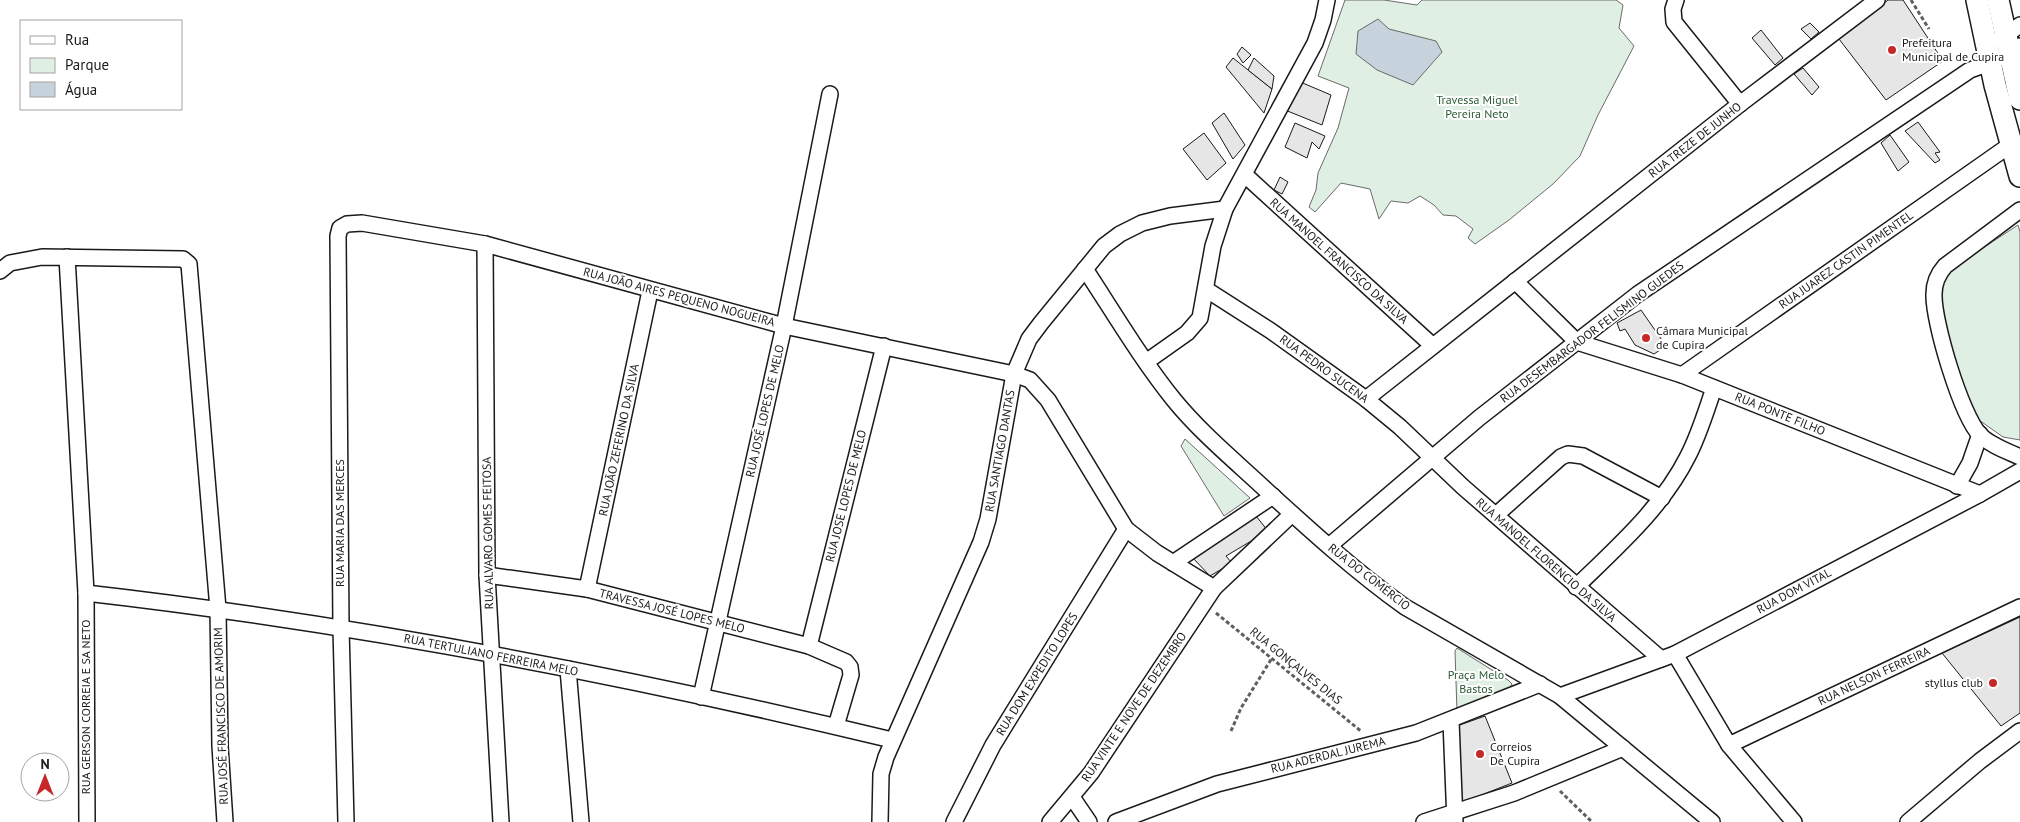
<svg xmlns="http://www.w3.org/2000/svg" width="2020" height="822" viewBox="0 0 2020 822" font-family="'PT Sans',sans-serif">
  <rect width="100%" height="100%" fill="#fff"/>
  <g fill="#e0efe3" stroke="#6a6a6a">
    <polygon points="1345,0 1384,0 1417,5 1422,0 1616,0 1623,5 1619,28 1634,46 1598,115 1580,156 1553,184 1509,220 1475,244 1468,238 1473,229 1456,216 1443,215 1434,205 1420,196 1408,203 1391,201 1379,219 1370,189 1341,183 1315,212 1309,207 1316,190 1318,173 1338,128 1349,88 1318,76"/>
    <polygon points="2018,225 2020,232 2020,440 2003,437 1979,420 1968,398 1939,317 1940,283 1960,263"/>
    <polygon points="1185,439 1250,498 1224,516 1181,446"/>
    <polygon points="1457,648 1508,680 1512,684 1508,691 1457,712 1455,651"/>
  </g>
  <polygon fill="#c6d2dc" stroke="#6a6a6a" points="1378,19 1389,29 1436,41 1442,52 1413,85 1377,70 1356,54 1358,31"/>
  <g fill="#e6e6e6" stroke="#1a1a1a">
    <polygon points="1888,0 1903,0 1943,61 1886,100 1839,39"/>
    <polygon points="1810,23 1819,32 1811,39 1801,29"/>
    <polygon points="1761,30 1783,58 1775,65 1752,38"/>
    <polygon points="1242,47 1251,55 1243,63 1237,54"/>
    <polygon points="1233,58 1272,89 1264,113 1226,67"/>
    <polygon points="1254,58 1274,76 1272,89 1248,70"/>
    <polygon points="1803,68 1819,87 1812,95 1794,74"/>
    <polygon points="1298,81 1331,95 1322,125 1285,110"/>
    <polygon points="1224,113 1245,145 1233,159 1212,123"/>
    <polygon points="1918,122 1940,152 1935,153 1940,160 1935,163 1905,131"/>
    <polygon points="1295,123 1325,136 1319,149 1312,142 1307,158 1285,147"/>
    <polygon points="1204,133 1226,163 1207,180 1183,149"/>
    <polygon points="1890,135 1909,162 1898,171 1881,143"/>
    <polygon points="1280,177 1288,182 1282,194 1274,190"/>
    <polygon points="1641,310 1666,346 1654,354 1635,345 1625,329 1620,331 1617,323"/>
    <polygon points="1252,511 1268,531 1226,556 1232,563 1210,576 1191,556"/>
    <polygon points="2020,617 2020,713 2001,726 1942,653"/>
    <polygon points="1485,716 1512,783 1461,803 1457,726"/>
  </g>
  <g fill="none" stroke-linecap="round" stroke-linejoin="round">
    <defs>
      <g id="street">
        <polyline points="1676,0 1673,9 1674,22 1740,104"/>
        <polyline points="1999,40 2020,25"/>
        <polyline points="1245,175 1433,346"/>
        <path d="M2020 210 1945 266C1938 274 1934 282 1934 294 1933 321 1961 415 1980 435 1990 445 2007 451 2020 457"/>
        <polyline points="485,244 487,575 501,822"/>
        <polyline points="67,257 86,593 87,822"/>
        <path d="M1085 269C1114 313 1141 359 1174 400 1201 433 1235 461 1266 490 1311 531 1356 572 1405 607L1560 696 1712 822"/>
        <polyline points="0,271 10,263 42,257 183,259 189,264 218,609 220,746 225,822"/>
        <polyline points="1515,281 1577,342 1682,375 1980,494"/>
        <polyline points="1207,290 1271,331 1366,399 1400,427 1463,487 1661,659"/>
        <polyline points="1146,362 1187,333 1200,318 1213,246 1225,209 1315,43 1323,20 1327,0"/>
        <polyline points="1682,375 2010,145"/>
        <polyline points="1366,399 1740,104 1877,0"/>
        <polyline points="1957,486 1970,463 1980,434"/>
        <polyline points="1496,515 1561,457 1568,454 1583,456 1662,498"/>
        <polyline points="1329,546 1479,418 1638,294 1970,70 1990,63 2020,46"/>
        <polyline points="1173,563 1273,496"/>
        <polyline points="487,575 587,589 809,646 846,662 850,667 851,675 836,726"/>
        <path d="M1576 587C1617 547 1662 508 1688 456 1699 435 1706 411 1714 388"/>
        <polyline points="587,589 650,291"/>
        <path d="M86 593C357 624 627 676 892 740"/>
        <polyline points="809,646 884,346"/>
        <polyline points="1675,654 1729,745 1794,822"/>
        <polyline points="568,669 581,822"/>
        <polyline points="1560,696 1675,654 1980,494 2020,471"/>
        <polyline points="701,697 784,326 830,94"/>
        <polyline points="1451,721 1455,822"/>
        <polyline points="1729,745 2020,607"/>
        <polyline points="1072,797 1089,822"/>
        <polyline points="346,822 341,628 338,236 340,228 347,224 362,223 485,244 784,326 1014,374 1030,380 1048,400 1126,529 1157,553 1214,588"/>
        <polyline points="880,822 881,774 886,757 981,542 988,519 1014,374 1029,339 1041,323 1104,246 1120,234 1142,223 1170,216 1225,209"/>
        <polyline points="954,822 993,745 1126,529"/>
        <polyline points="1050,822 1091,773 1214,588 1292,514"/>
        <polyline points="1116,822 1217,784 1416,733 1540,684"/>
        <polyline points="1424,822 1514,793 1623,748"/>
        <polyline points="1908,822 1980,761 2020,731"/>
      </g>
      <g id="secondary">
        <polyline points="1977,0 1995,85 2020,176"/>
        <polyline points="1998,0 2020,99"/>
      </g>
    </defs>
    <use href="#street" stroke="#1a1a1a" stroke-width="18"/>
    <use href="#secondary" stroke="#1a1a1a" stroke-width="24"/>
    <g stroke="#5f5f5f" stroke-width="3" stroke-dasharray="4 2.5" stroke-linecap="butt">
      <polyline points="1911,0 1929,29"/>
      <polyline points="1216,613 1362,732"/>
      <polyline points="1231,731 1241,708 1272,658"/>
      <polyline points="1560,791 1592,822"/>
    </g>
    <use href="#street" stroke="#fff" stroke-width="15"/>
    <use href="#secondary" stroke="#fff" stroke-width="21"/>
  </g>
  <g fill="#c62828" stroke="#fff" stroke-width="2">
    <circle cx="1892" cy="50" r="5"/>
    <circle cx="1646" cy="338" r="5"/>
    <circle cx="1993" cy="683" r="5"/>
    <circle cx="1480" cy="754" r="5"/>
  </g>
  <g text-anchor="middle" stroke-width="4" stroke-linejoin="round" paint-order="stroke">
    <g font-size="12" fill="#1a1a1a" stroke="#fff" text-anchor="start">
      <text x="1902" y="47">Prefeitura<tspan x="1902" dy="14">Municipal de Cupira</tspan></text>
      <text x="1656" y="335">Câmara Municipal<tspan x="1656" dy="14">de Cupira</tspan></text>
      <text x="1983" y="687" text-anchor="end">styllus club</text>
      <text x="1490" y="751">Correios<tspan x="1490" dy="14">De Cupira</tspan></text>
    </g>
    <g font-size="12" fill="#2b5a34" stroke="#fff">
      <text x="1477" y="104">Travessa Miguel<tspan x="1477" dy="14">Pereira Neto</tspan></text>
      <text x="1476" y="679">Praça Melo<tspan x="1476" dy="14">Bastos</tspan></text>
    </g>
    <g font-size="12" fill="#1a1a1a" stroke="#fff">
      <text transform="translate(1695 140) rotate(-38)" y="4">RUA TREZE DE JUNHO</text>
      <text transform="translate(1846 260) rotate(-35)" y="4">RUA JUAREZ CASTIN PIMENTEL</text>
      <text transform="translate(1339 261) rotate(42)" y="4">RUA MANOEL FRANCISCO DA SILVA</text>
      <text transform="translate(679 297) rotate(15)" y="4">RUA JOÃO AIRES PEQUENO NOGUEIRA</text>
      <text transform="translate(1592 332) rotate(-37)" y="4">RUA DESEMBARGADOR FELISMINO GUEDES</text>
      <text transform="translate(1324 369) rotate(36)" y="4">RUA PEDRO SUCENA</text>
      <text transform="translate(765 411) rotate(-77)" y="4">RUA JOSÉ LOPES DE MELO</text>
      <text transform="translate(1780 414) rotate(22)" y="4">RUA PONTE FILHO</text>
      <text transform="translate(619 440) rotate(-78)" y="4">RUA JOÃO ZEFERINO DA SILVA</text>
      <text transform="translate(1000 451) rotate(-80)" y="4">RUA SANTIAGO DANTAS</text>
      <text transform="translate(846 496) rotate(-76)" y="4">RUA JOSE LOPES DE MELO</text>
      <text transform="translate(340 523) rotate(-90)" y="4">RUA MARIA DAS MERCES</text>
      <text transform="translate(488 533) rotate(-91)" y="4">RUA ALVARO GOMES FEITOSA</text>
      <text transform="translate(1546 560) rotate(41)" y="4">RUA MANOEL FLORENCIO DA SILVA</text>
      <text transform="translate(1369 577) rotate(38)" y="4">RUA DO COMÉRCIO</text>
      <text transform="translate(1794 591) rotate(-28)" y="4">RUA DOM VITAL</text>
      <text transform="translate(672 611) rotate(14)" y="4">TRAVESSA JOSÉ LOPES MELO</text>
      <text transform="translate(491 655) rotate(11)" y="4">RUA TERTULIANO FERREIRA MELO</text>
      <text transform="translate(1296 666) rotate(39)" y="4">RUA GONÇALVES DIAS</text>
      <text transform="translate(1037 674) rotate(-58)" y="4">RUA DOM EXPEDITO LOPES</text>
      <text transform="translate(1874 676) rotate(-25)" y="4">RUA NELSON FERREIRA</text>
      <text transform="translate(86 707) rotate(-90)" y="4">RUA GERSON CORREIA E SA NETO</text>
      <text transform="translate(1134 707) rotate(-56)" y="4">RUA VINTE E NOVE DE DEZEMBRO</text>
      <text transform="translate(221 716) rotate(-92)" y="4">RUA JOSÉ FRANCISCO DE AMORIM</text>
      <text transform="translate(1328 755) rotate(-14)" y="4">RUA ADERDAL JUREMA</text>
    </g>
  </g>
  <rect x="20" y="20" width="162" height="90" fill="#ffffff" stroke="#a3a3a3"/>
  <rect x="30" y="36" width="25" height="8" fill="#ffffff" stroke="#a3a3a3"/>
  <text x="65" y="45" font-size="15" fill="#1a1a1a">Rua</text>
  <rect x="30" y="58" width="25" height="15" fill="#e0efe3" stroke="#a3a3a3"/>
  <text x="65" y="70" font-size="15" fill="#1a1a1a">Parque</text>
  <rect x="30" y="82" width="25" height="15" fill="#c6d2dc" stroke="#a3a3a3"/>
  <text x="65" y="95" font-size="15" fill="#1a1a1a">Água</text>
  <g transform="translate(45 777)"><circle r="24" fill="#ffffff" stroke="#a3a3a3"/>
  <path d="M0-4L9 19L0 12L-9 19Z" fill="#c62828"/>
  <text y="-8" font-size="14" font-weight="bold" text-anchor="middle" fill="#1a1a1a">N</text>
  </g>
</svg>
